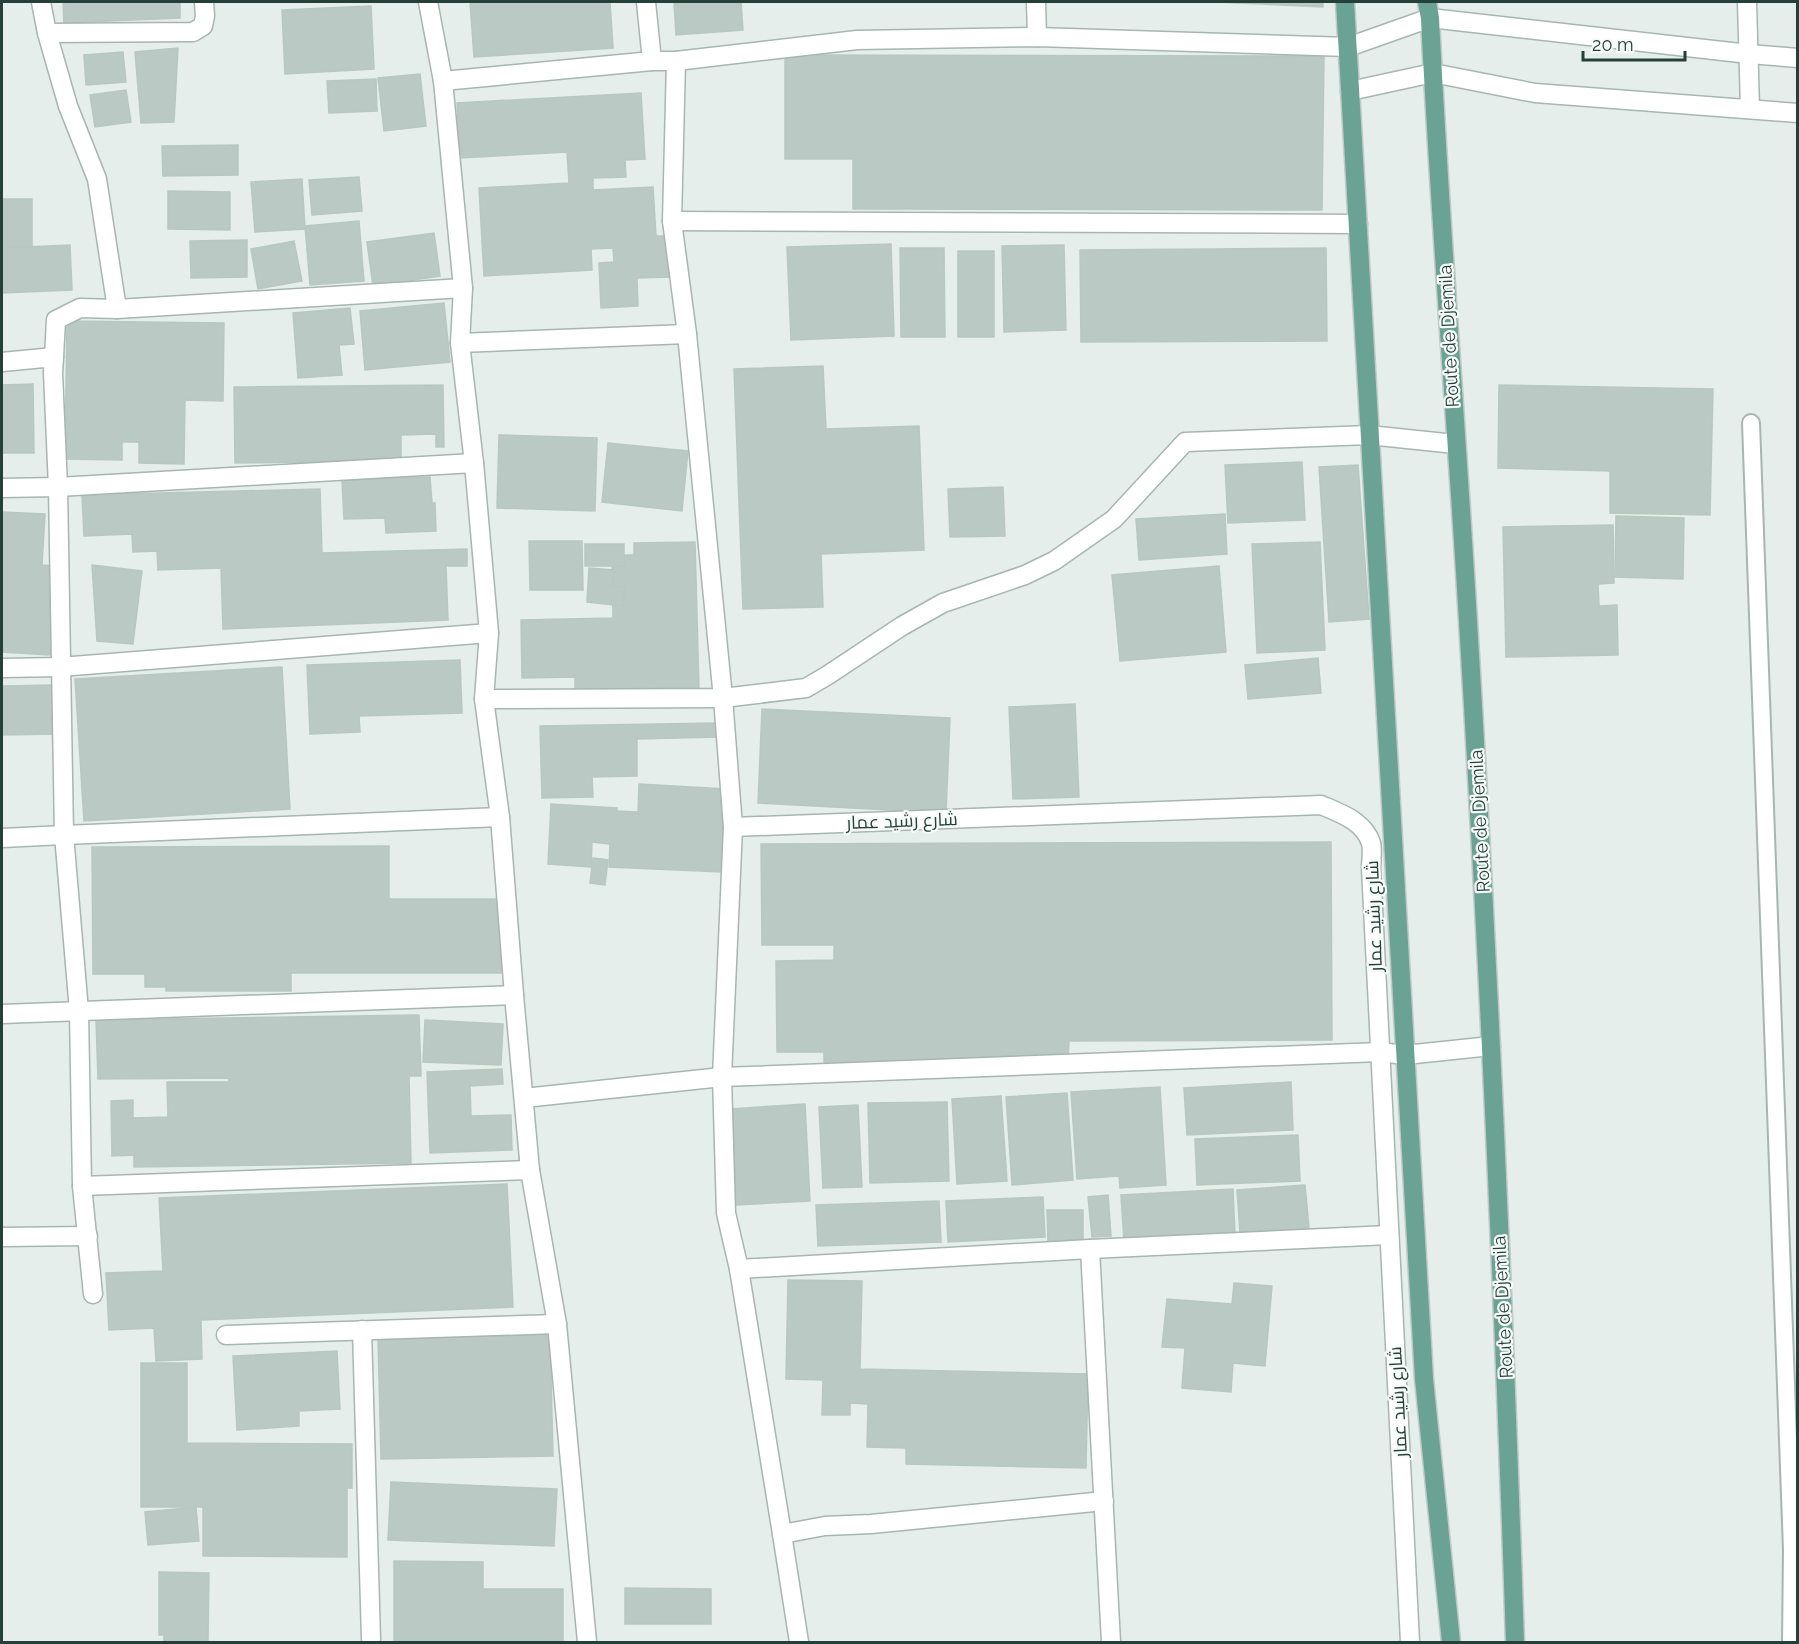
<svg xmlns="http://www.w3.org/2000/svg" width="1799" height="1644" viewBox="0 0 1799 1644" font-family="Raleway,Cairo,sans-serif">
  <rect width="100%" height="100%" fill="#e5eeea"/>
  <g fill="#bac9c3" stroke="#b7c8c1" stroke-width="1.5">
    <polygon points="63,2 180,2 180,18 64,23"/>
    <polygon points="470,2 610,2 613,48 474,57"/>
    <polygon points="674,2 741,2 743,30 676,35"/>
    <polygon points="1216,2 1323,2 1323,7"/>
    <polygon points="371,6 374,69 285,74 282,10"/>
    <polygon points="178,48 174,122 141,123 135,52"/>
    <polygon points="123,52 126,82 86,85 84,55"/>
    <polygon points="785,55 1324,56 1322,210 853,209 853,159 785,159"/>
    <polygon points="420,74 426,126 384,131 378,78"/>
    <polygon points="376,79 377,111 329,113 327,81"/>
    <polygon points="126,90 131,122 95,127 90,95"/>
    <polygon points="641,93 645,159 625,160 626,177 593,178 593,190 653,187 656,236 667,236 670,277 637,278 638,306 601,308 599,263 614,262 613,248 591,249 592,270 484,276 479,188 569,183 567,152 460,158 457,103"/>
    <polygon points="238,145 238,175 163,176 162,146"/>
    <polygon points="359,177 362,211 312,215 309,180"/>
    <polygon points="302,179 305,229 255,232 251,182"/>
    <polygon points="168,191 230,192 230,230 168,229"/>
    <rect x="2" y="199" width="30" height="49"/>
    <polygon points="359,221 364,281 310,285 305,226"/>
    <polygon points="434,233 440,276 373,286 367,242"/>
    <polygon points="247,240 247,277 191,278 190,241"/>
    <polygon points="294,241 302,281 258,289 251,249"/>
    <polygon points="891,244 894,336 791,340 787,247"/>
    <polygon points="70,245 72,290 2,293 2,248"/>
    <polygon points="1064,245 1066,330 1004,332 1002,246"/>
    <polygon points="900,248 944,248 945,337 901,337"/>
    <polygon points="1326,248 1327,341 1081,342 1080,250"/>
    <rect x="958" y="251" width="36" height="86"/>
    <polygon points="444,303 450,362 365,370 360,311"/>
    <polygon points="350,308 354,344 339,345 342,375 298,378 293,313"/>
    <polygon points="67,321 224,323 223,401 185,400 184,464 139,463 139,442 122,442 122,460 65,459"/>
    <polygon points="823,366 826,429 919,426 924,550 821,554 823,607 743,609 734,369"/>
    <polygon points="33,384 34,453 2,453 2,385"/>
    <polygon points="443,385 444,447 436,447 436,434 401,435 401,461 235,463 234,387"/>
    <polygon points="1499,385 1713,389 1710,515 1610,513 1610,471 1498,468"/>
    <polygon points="499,435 597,438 595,511 497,508"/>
    <polygon points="608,443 688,451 682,511 602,502"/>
    <polygon points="1302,462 1305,520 1228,523 1225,465"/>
    <polygon points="1358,465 1369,619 1329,622 1319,467"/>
    <polygon points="430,477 432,503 435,503 436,531 386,533 385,518 344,519 342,480"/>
    <polygon points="1003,487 1005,536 950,537 948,489"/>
    <polygon points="320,489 322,553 467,549 467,566 446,566 448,620 223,629 221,568 158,570 157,551 133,552 132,534 84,536 82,495"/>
    <polygon points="2,512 45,514 42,565 55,566 50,655 2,652"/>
    <polygon points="1225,514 1227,554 1139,560 1136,519"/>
    <polygon points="1616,516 1684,518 1683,579 1615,577"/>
    <polygon points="1613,525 1614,583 1598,584 1599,606 1617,605 1618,655 1506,657 1503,527"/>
    <polygon points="529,541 582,541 583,590 530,590"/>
    <polygon points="695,542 699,689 575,691 575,677 522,678 521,620 613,618 612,555 634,555 634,543"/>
    <polygon points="1320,542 1325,650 1257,653 1252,544"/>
    <rect x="585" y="544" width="39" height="22"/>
    <polygon points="92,565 142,571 133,644 97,641"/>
    <polygon points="1219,566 1226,652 1120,661 1112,575"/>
    <polygon points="589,568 614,570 613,586 625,587 623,606 587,602"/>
    <polygon points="1318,658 1321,693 1248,699 1245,665"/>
    <polygon points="460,660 462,713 359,716 360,732 310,734 307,665"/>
    <polygon points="282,667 290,809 84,821 75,679"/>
    <polygon points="53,685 54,734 2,735 2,686"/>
    <polygon points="1075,704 1079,797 1013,799 1009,707"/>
    <polygon points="762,709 950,718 946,813 758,803"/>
    <polygon points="716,723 717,737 637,739 637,776 592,777 593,797 542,798 540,726"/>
    <polygon points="639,784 726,789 722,872 609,867 610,844 592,842 591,867 548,864 551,804 617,808 617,811 638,812"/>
    <polygon points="1331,842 1332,1040 1069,1041 1068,1062 824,1063 824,1052 777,1052 776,961 834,960 834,945 762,945 761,844"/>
    <polygon points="389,846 389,899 501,899 501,973 291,973 291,991 166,991 166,987 145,987 145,974 93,974 92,847"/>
    <polygon points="593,858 608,860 605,885 590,883"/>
    <polygon points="419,1015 421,1076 409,1076 411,1163 134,1167 134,1155 112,1156 111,1101 133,1100 133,1118 168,1117 167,1082 229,1082 229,1078 98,1079 96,1020"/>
    <polygon points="425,1020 503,1024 501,1065 423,1062"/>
    <polygon points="502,1069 503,1084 470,1086 471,1116 511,1115 512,1150 430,1153 427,1072"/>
    <polygon points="1291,1082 1293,1130 1187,1135 1184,1088"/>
    <polygon points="1160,1087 1166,1185 1120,1188 1119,1176 1077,1179 1071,1092"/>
    <polygon points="1067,1093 1073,1180 1012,1185 1006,1097"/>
    <polygon points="1001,1096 1007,1181 957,1184 952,1099"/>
    <polygon points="947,1102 949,1181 870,1183 868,1103"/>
    <polygon points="805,1104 810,1201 736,1205 730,1109"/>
    <polygon points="858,1105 862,1187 823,1188 819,1107"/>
    <polygon points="1298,1135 1300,1181 1197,1185 1195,1139"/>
    <polygon points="507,1184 513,1307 201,1320 202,1359 156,1361 154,1328 109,1330 106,1273 163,1271 159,1198"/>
    <polygon points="1305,1185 1309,1228 1240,1233 1237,1190"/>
    <polygon points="1233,1189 1235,1235 1124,1242 1121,1195"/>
    <polygon points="1108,1195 1111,1236 1092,1237 1088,1197"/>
    <polygon points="1043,1197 1045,1237 948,1242 946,1201"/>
    <polygon points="939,1201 941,1242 818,1246 816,1205"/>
    <polygon points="1047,1210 1083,1210 1083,1240 1048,1241"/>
    <polygon points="788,1280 862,1281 860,1369 1088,1374 1086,1468 906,1464 906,1448 867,1447 868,1404 850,1403 850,1415 822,1415 823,1380 786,1379"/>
    <polygon points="1234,1283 1272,1286 1265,1366 1233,1363 1231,1392 1182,1388 1185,1348 1162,1347 1167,1299 1232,1304"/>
    <polygon points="550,1334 553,1456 381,1459 378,1337"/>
    <polygon points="337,1351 340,1409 299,1411 299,1426 237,1430 233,1356"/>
    <polygon points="141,1363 187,1363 187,1443 352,1444 352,1488 347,1488 347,1557 203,1556 203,1507 141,1507"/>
    <polygon points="391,1482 557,1489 554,1546 388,1540"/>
    <polygon points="196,1507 199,1541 148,1545 145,1512"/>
    <polygon points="394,1561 483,1562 483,1589 563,1589 563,1642 394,1642"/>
    <polygon points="159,1572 209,1573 208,1642 164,1642 164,1635 159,1635"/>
    <polygon points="625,1588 711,1589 711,1624 625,1624"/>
  </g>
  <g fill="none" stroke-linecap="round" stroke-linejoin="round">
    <defs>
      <polyline id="lane" points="1751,423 1792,1550 1791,1642"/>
      <g id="street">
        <polyline points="41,2 47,33 68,106 97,179 117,309 463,288"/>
        <polyline points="428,2 443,81 463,288 460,343 474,463 489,633 484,699 500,817 514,995 530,1170 557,1324 587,1642"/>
        <polyline points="646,2 652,61"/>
        <polyline points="1036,2 1037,37"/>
        <polyline points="1747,2 1750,109"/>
        <polyline points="47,33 193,32 203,26 205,16 204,2"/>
        <polyline points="676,61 672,221 687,334 723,698 733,827 722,1077 726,1213 739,1269 782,1534"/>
        <polyline points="443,81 652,61 676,61 857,40 1037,37 1348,47 1430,18 1749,54 1798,58"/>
        <polyline points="1350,91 1433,73 1535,93 1798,113"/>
        <polyline points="672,221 1358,224"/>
        <polyline points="460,343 687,334"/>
        <polyline points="54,357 56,320 80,308 117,309"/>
        <polyline points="2,362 54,357 53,373 58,487 64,835 2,838"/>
        <polyline points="2,488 58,487 474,463"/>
        <polyline points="2,668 60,667 489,633"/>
        <polyline points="484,699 723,698 806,688 828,675 902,626 943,603 1025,575 1054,561 1114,519 1185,442 1369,435 1455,444"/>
        <path d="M733 827 1321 805C1340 813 1364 821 1371 843 1373 850 1371 861 1371 868L1410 1642"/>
        <polyline points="2,1014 514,995"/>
        <polyline points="524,1098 722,1077 1380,1052 1405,1055 1491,1046"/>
        <polyline points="82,1186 530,1170"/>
        <polyline points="2,1237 88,1236"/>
        <polyline points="1090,1249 1111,1642"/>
        <polyline points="739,1269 1090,1249 1389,1235"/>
        <polyline points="93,1294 82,1186 79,1011 64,835 500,817"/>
        <polyline points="362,1330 371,1639"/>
        <polyline points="226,1335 557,1324"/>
        <polyline points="799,1642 782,1534 825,1526 871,1524 1104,1501"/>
      </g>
      <g id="primary">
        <polyline points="1345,2 1424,1379 1451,1642"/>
        <path d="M1427 2 1430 18C1440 225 1457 431 1469 638 1489 973 1504 1308 1515 1642"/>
      </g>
    </defs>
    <use href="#lane" stroke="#a7b6b1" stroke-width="20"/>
    <use href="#street" stroke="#a7b6b1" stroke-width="21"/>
    <use href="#primary" stroke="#c2cac7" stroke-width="21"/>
    <use href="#lane" stroke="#fff" stroke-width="16"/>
    <use href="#street" stroke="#fff" stroke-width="18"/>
    <use href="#primary" stroke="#6aa394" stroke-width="18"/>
  </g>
  <g text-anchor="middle" stroke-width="4.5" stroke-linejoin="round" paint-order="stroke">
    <g font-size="18" fill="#244038" stroke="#f6faf8">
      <text transform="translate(1449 336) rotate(-93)" y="6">Route de Djemila</text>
      <text transform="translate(902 821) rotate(-2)" y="6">شارع رشيد عمار</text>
      <text transform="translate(1480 821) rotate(-93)" y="6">Route de Djemila</text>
      <text transform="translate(1374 916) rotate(-92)" y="6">شارع رشيد عمار</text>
      <text transform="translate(1503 1307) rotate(-93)" y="6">Route de Djemila</text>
      <text transform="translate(1398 1402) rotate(-93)" y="6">شارع رشيد عمار</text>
    </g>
  </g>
  <rect width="1799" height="1644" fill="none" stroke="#244038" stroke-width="6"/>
  <path d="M1583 51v9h102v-9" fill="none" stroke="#244038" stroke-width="3"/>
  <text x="1592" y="51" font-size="18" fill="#244038" stroke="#f6faf8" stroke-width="4.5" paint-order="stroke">20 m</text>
</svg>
